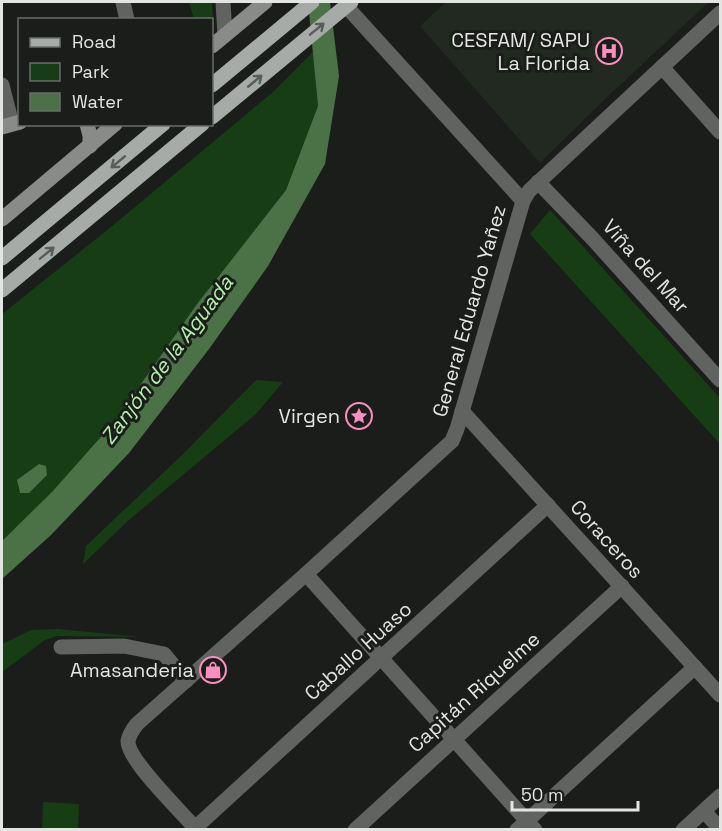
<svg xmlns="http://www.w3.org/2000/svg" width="722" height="831" viewBox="0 0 722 831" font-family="'Space Grotesk',sans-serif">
  <rect width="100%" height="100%" fill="#1a1d19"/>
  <polygon fill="#212921" points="446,2 709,2 604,100 540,163 420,26"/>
  <g fill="#173d15">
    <polygon points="189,2 212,2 213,24 212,20 194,19"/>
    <polygon points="313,52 318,106 286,190 197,304 115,421 52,493 2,541 2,314 111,227 273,92"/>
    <polygon points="550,210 720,398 720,444 530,234"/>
    <polygon points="256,380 283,382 256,414 129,520 83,564 86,546 184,453"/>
    <polygon points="58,629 140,637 57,636 45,640 2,672 2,644 31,630"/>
    <polygon points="43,802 79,804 78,829 42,829"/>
  </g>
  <g fill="#4b7247">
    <polygon points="308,2 330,2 339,76 325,164 268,266 209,349 129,453 51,535 2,579 2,541 52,492 115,421 197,304 286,190 318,106"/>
    <polygon points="39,464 46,466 47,475 29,493 20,493 17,480"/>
  </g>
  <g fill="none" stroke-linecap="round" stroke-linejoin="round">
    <g stroke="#616361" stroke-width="15">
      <polyline points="123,2 127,20"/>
      <polyline points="223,2 225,35"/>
      <polyline points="346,6 523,201"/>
      <polyline points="662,67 720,132"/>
      <polyline points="2,85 12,124"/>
      <polyline points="538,182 592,238 720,380"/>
      <polyline points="462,411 720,695"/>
      <polyline points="306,574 535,830"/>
      <polyline points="61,647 124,646 164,654 186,681"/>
      <polyline points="704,811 720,829"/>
      <polyline points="195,828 548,505"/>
      <path d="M197 830C183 813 127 760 128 741 129 735 133 729 137 724L306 574 452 441 457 429 523 201 529 191 720 13"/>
      <polyline points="355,830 622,586"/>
      <polyline points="517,830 695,667"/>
      <polyline points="683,830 720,796"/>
    </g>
    <g stroke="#898b88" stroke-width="15">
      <polyline points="212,46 265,2"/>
      <polyline points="87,124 90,136 90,146"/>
      <polyline points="2,127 20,122"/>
      <polyline points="2,219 115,124"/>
    </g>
    <g stroke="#a7aba7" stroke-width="15">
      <polyline points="212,85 312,2"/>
      <polyline points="212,117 351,2"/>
      <polyline points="2,258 163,124"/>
      <polyline points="2,290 202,124"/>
    </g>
  </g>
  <defs><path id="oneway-shaft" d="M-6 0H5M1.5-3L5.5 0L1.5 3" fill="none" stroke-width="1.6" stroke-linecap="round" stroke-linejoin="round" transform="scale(1.5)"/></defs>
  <g stroke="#595d59">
    <use href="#oneway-shaft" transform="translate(317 29) rotate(-39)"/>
    <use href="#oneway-shaft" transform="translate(255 81) rotate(-40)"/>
    <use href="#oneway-shaft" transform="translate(118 162) rotate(140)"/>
    <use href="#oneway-shaft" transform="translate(47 253) rotate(-39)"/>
  </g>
  <defs>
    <symbol id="hospital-ring" viewBox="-11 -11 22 22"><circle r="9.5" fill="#1a1d19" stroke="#fd8ec0" stroke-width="1.5"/><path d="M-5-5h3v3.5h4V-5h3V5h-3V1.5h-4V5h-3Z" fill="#fd8ec0"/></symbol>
    <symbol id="sight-ring" viewBox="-11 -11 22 22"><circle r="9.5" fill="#1a1d19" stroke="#fd8ec0" stroke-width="1.5"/><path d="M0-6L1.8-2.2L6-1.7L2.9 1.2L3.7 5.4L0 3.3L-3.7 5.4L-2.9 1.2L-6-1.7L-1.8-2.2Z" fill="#fd8ec0"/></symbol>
    <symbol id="shop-ring" viewBox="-11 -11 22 22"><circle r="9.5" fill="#1a1d19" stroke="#fd8ec0" stroke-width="1.5"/><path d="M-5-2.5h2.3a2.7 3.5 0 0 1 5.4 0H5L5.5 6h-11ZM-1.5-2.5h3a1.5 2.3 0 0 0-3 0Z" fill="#fd8ec0"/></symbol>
  </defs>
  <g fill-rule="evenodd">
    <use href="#hospital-ring" x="594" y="36" width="30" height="30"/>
    <use href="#sight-ring" x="344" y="401" width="30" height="30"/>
    <use href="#shop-ring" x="198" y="655" width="30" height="30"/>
  </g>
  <g text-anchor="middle" stroke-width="6" stroke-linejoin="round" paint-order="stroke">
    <g font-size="20" fill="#e2e5e2" stroke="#1a1d19" text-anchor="end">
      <text x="590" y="47">CESFAM/ SAPU<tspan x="590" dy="23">La Florida</tspan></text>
      <text x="340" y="423">Virgen</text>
      <text x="194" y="677">Amasanderia</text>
    </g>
    <g font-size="20" fill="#e2e5e2" stroke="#1a1d19">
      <text transform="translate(646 266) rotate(48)" y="7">Viña del Mar</text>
      <text transform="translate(469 311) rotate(-74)" y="7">General Eduardo Yañez</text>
      <text transform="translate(607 539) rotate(48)" y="7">Coraceros</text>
      <text transform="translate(358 651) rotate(-42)" y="7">Caballo Huaso</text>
      <text transform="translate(474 692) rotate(-42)" y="7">Capitán Riquelme</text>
    </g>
    <g font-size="21" font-style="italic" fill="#b2efac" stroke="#1a1d19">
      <text transform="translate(167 360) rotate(-53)" y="7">Zanjón de la Aguada</text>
    </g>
  </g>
  <rect width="722" height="831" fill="none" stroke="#e2e5e2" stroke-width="6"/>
  <rect x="18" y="18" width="195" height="108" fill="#1a1d19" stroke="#6a6d69" stroke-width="1.5"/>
  <rect x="30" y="38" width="30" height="9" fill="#a7aba7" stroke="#6a6d69" stroke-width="1.5"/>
  <text x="72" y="48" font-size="18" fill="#e2e5e2">Road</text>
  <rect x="30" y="63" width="30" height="18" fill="#173d15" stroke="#6a6d69" stroke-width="1.5"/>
  <text x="72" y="78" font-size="18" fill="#e2e5e2">Park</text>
  <rect x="30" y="93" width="30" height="18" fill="#4b7247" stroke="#6a6d69" stroke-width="1.5"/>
  <text x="72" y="108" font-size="18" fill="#e2e5e2">Water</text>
  <path d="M512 801v9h126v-9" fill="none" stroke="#e2e5e2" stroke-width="3"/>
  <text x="521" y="801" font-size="18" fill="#e2e5e2" stroke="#1a1d19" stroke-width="4.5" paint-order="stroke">50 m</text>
</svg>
